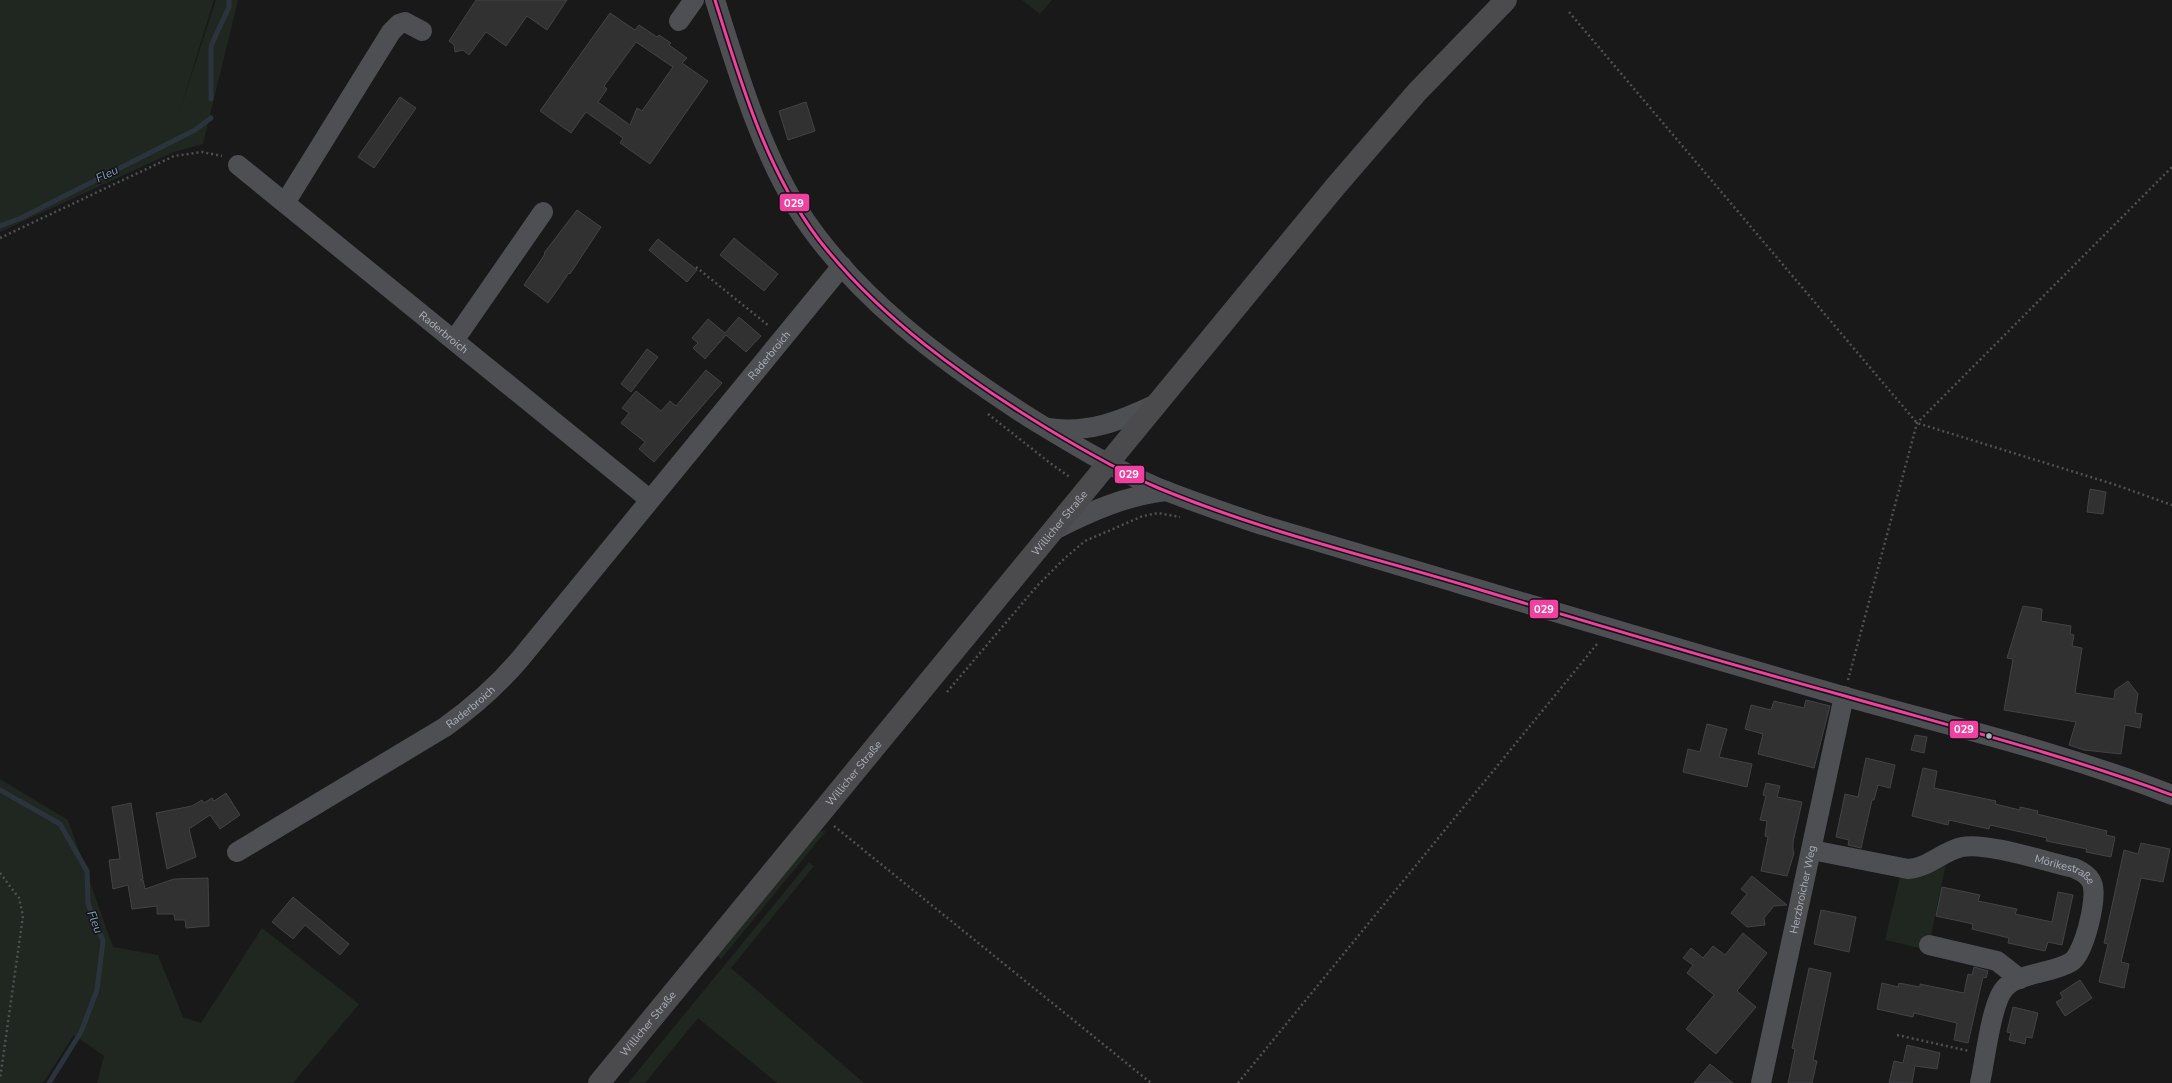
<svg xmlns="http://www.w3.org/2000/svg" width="2172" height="1083" viewBox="0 0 2172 1083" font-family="'Nunito Sans',sans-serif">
  <rect width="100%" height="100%" fill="#191919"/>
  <g fill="#1f2720">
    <polygon points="0,0 214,0 179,113 216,0 238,0 203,144 174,152 0,232"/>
    <polygon points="1022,0 1052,0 1040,14"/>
    <polygon points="0,779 68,820 113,947 158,955 183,1017 201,1023 262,928 359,1004 293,1083 97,1083 104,1056 74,1035 43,1083 0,1083"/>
    <polygon points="827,830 721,959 717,956 819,832"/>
    <polygon points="809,862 814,866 731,968 864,1083 777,1083 698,1018 645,1083 628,1083"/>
    <polygon points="1946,863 1928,950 1885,940 1900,877"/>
  </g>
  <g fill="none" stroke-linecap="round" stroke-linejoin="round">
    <g stroke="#2b343c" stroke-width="5">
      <polyline points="211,99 211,46 229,7 229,0"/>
      <polyline points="0,226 21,218 195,130 211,118"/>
      <polyline points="0,790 60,824 87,871 88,904 103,941 97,990 81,1032 49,1083"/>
    </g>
  </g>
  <g fill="#313132" stroke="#424345" fill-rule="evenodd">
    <polygon points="476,0 567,0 547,30 527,16 506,46 486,32 469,55 463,50 455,52 454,45 449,41"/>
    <path d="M610 13 635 30 639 25 657 37 659 35 671 43 669 45 687 58 682 63 708 81 650 164 620 143 623 138 586 112 571 133 540 111ZM636 42 673 67 642 111 637 108 630 125 598 102 607 89 604 86Z"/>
    <polygon points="400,97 416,108 374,168 358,157"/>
    <polygon points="806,102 815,131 788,140 779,111"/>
    <polygon points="577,210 601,227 570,274 569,273 548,303 524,285 545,254 544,253"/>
    <polygon points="734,238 778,274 764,291 720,255"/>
    <polygon points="658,239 697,270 687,282 649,250"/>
    <polygon points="739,317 761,336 746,352 726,335 705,359 693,348 698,343 692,338 708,319 725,333"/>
    <polygon points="647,349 658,357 631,392 621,384"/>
    <polygon points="706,370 722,383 654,462 639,449 645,442 621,423 629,413 622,408 636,391 661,411 670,401 676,406"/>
    <polygon points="2090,489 2106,492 2103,514 2087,512"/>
    <polygon points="2023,606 2042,609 2041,621 2071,626 2070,634 2074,635 2072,646 2082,648 2075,693 2114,699 2115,690 2128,681 2138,694 2135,713 2142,714 2140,728 2125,725 2121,754 2084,750 2069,745 2076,722 2004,710 2013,659 2007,658"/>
    <polygon points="1806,700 1830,706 1814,768 1758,754 1763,734 1745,729 1751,705 1771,710 1774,701 1804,708"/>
    <polygon points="1707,724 1727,729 1719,757 1752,764 1747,787 1683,772 1688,749 1700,752"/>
    <polygon points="1915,735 1927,737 1924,753 1911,750"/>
    <polygon points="1866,758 1895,765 1890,788 1878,785 1874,800 1872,800 1861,848 1848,845 1849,840 1836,837 1845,794 1858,797"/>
    <polygon points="1923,768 1937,771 1934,788 1996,801 1995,804 2020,810 2020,807 2038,811 2037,814 2107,831 2106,835 2115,837 2111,857 2086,852 2087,849 2046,841 2047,838 1990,825 1989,829 1949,820 1948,825 1912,816"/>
    <polygon points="1766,783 1780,786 1777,797 1802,802 1793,842 1793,850 1794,853 1787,876 1761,871 1768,837 1765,836 1767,821 1760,820 1766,796 1763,795"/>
    <polygon points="226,793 240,815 220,829 210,815 189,829 196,857 167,869 156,813 192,806 202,800 204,803 212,798 214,801"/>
    <polygon points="131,803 143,879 140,880 143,880 145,889 174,879 208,878 209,926 186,928 185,920 175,920 174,914 157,914 157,906 132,909 128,885 113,889 109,860 120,859 112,807"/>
    <polygon points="2141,843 2170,849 2163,882 2141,878 2121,962 2129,964 2124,988 2099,982 2108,944 2104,943 2124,850 2138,854"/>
    <polygon points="1752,876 1787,905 1774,906 1764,918 1765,925 1747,927 1731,913 1747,894 1741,889"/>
    <polygon points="1942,887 1980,895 1978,901 2017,909 2015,914 2052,922 2058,892 2073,895 2062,945 2048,942 2045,951 2008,943 2009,938 1972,929 1973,924 1936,916"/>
    <polygon points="293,897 349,944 340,955 305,925 293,939 272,922"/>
    <polygon points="1821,910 1856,917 1849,952 1814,944"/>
    <polygon points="1743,933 1767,953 1737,991 1756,1007 1716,1054 1686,1029 1714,995 1687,973 1693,965 1683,958 1691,948 1703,958 1713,946 1725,955"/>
    <polygon points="1974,967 1988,971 1986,978 1983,977 1968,1043 1954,1040 1957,1023 1914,1013 1913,1017 1877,1009 1882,983 1898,987 1899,983 1920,987 1920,984 1964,993 1968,974 1972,975"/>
    <polygon points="1809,968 1831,973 1813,1060 1817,1061 1812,1083 1788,1083 1795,1049 1792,1048"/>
    <polygon points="2080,980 2092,998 2065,1016 2056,1002 2063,998 2060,993"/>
    <polygon points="2013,1007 2038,1013 2032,1038 2026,1037 2025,1044 2009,1040 2011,1033 2007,1032"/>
    <polygon points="1907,1045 1940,1053 1937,1069 1915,1066 1912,1083 1889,1083 1894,1061 1903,1063"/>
    <polygon points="1710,1064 1733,1083 1694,1083"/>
  </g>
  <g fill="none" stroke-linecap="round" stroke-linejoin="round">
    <g stroke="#4f5054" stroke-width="2.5" stroke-dasharray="2 3" stroke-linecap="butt">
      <polyline points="1569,12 1917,423 2113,484 2172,505"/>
      <polyline points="0,238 174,156 202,152 222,156"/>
      <polyline points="696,267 769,326"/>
      <polyline points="988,414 1050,463 1071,478"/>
      <polyline points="1848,680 1917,423 2172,167"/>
      <polyline points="947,692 1037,586 1065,558 1085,541 1143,516 1158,513 1180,517"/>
      <polyline points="834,826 1151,1083"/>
      <polyline points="0,873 19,898 23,916 0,1079"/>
      <polyline points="1897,1035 1969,1051"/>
      <polyline points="1238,1083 1597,644"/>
    </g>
    <g stroke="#4d4f52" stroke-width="20">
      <path d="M715 0C737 69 759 146 797 208 853 296 943 362 1030 418 1071 443 1112 468 1156 487 1191 501 1226 513 1262 525 1456 582 1649 641 1843 696 1953 727 2065 753 2172 795"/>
      <polyline points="679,21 694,0"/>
      <path id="s1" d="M238 165 649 499"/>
      <polyline points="285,203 391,32 399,24 405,22 422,31"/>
      <polyline points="455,339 543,212"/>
      <path d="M1048 428C1088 434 1120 421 1156 404"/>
      <path d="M1054 530C1091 511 1125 496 1166 491"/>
      <path id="s2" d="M1812 850 1908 869C1928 868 1943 851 1962 847 1987 842 2047 862 2074 868 2081 871 2089 875 2092 883 2098 898 2084 954 2071 962 2052 974 2018 972 2004 989 1991 1005 1985 1061 1980 1083"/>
      <path id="s3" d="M237 852 445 727C473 707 498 685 520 659L842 266"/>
      <polyline points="1929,945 1997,961 2020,979"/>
      <path id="s4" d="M1761 1083 1844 696"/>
    </g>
    <path stroke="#4b4b4e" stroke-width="22" id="s5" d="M599 1083 1335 187 1417 92 1506 0"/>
    <defs>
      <path id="bus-1" d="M715 0C741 83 766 170 819 240 880 318 964 378 1048 429 1083 450 1119 471 1156 487 1258 530 1368 556 1474 588 1597 625 1721 662 1845 696 1954 727 2065 755 2172 795"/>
    </defs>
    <use href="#bus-1" stroke="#131316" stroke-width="6"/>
    <use href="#bus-1" stroke="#f240a1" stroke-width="3"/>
  </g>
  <circle fill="#aaafbb" stroke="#131316" stroke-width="1.5" cx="1989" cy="736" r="3.5"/>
  <g text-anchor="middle" stroke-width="3" stroke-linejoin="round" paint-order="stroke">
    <g font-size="11" fill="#aaafbb" stroke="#131316">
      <text dy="4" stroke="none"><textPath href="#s1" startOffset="265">Raderbroich</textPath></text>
      <text dy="4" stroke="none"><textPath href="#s3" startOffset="737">Raderbroich</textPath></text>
      <text dy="4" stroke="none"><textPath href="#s5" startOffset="725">Willicher Straße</textPath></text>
      <text dy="4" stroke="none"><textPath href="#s3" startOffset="275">Raderbroich</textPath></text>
      <text dy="4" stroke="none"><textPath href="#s5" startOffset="401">Willicher Straße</textPath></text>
      <text dy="4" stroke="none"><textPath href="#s2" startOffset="263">Mörikestraße</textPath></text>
      <text dy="4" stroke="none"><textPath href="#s4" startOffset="198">Herzbroicher Weg</textPath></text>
      <text dy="4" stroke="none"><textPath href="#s5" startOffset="77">Willicher Straße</textPath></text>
    </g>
    <g font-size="12" font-style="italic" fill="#7f9cb7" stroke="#131316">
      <text transform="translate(107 174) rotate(-26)" y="4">Fleu</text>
      <text transform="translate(95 922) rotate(68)" y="4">Fleu</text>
    </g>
  </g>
  <g stroke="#131316" stroke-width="1.5">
    <rect x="779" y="193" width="31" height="19" rx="4" fill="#f240a1"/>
    <rect x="1114" y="465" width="31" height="19" rx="4" fill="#f240a1"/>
    <rect x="1529" y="599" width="30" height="20" rx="4" fill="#f240a1"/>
    <rect x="1949" y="720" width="30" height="19" rx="4" fill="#f240a1"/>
  </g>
  <g font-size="11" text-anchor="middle" font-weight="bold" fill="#fff">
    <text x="794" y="207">029</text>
    <text x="1129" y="478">029</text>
    <text x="1544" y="613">029</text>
    <text x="1964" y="733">029</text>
  </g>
</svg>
